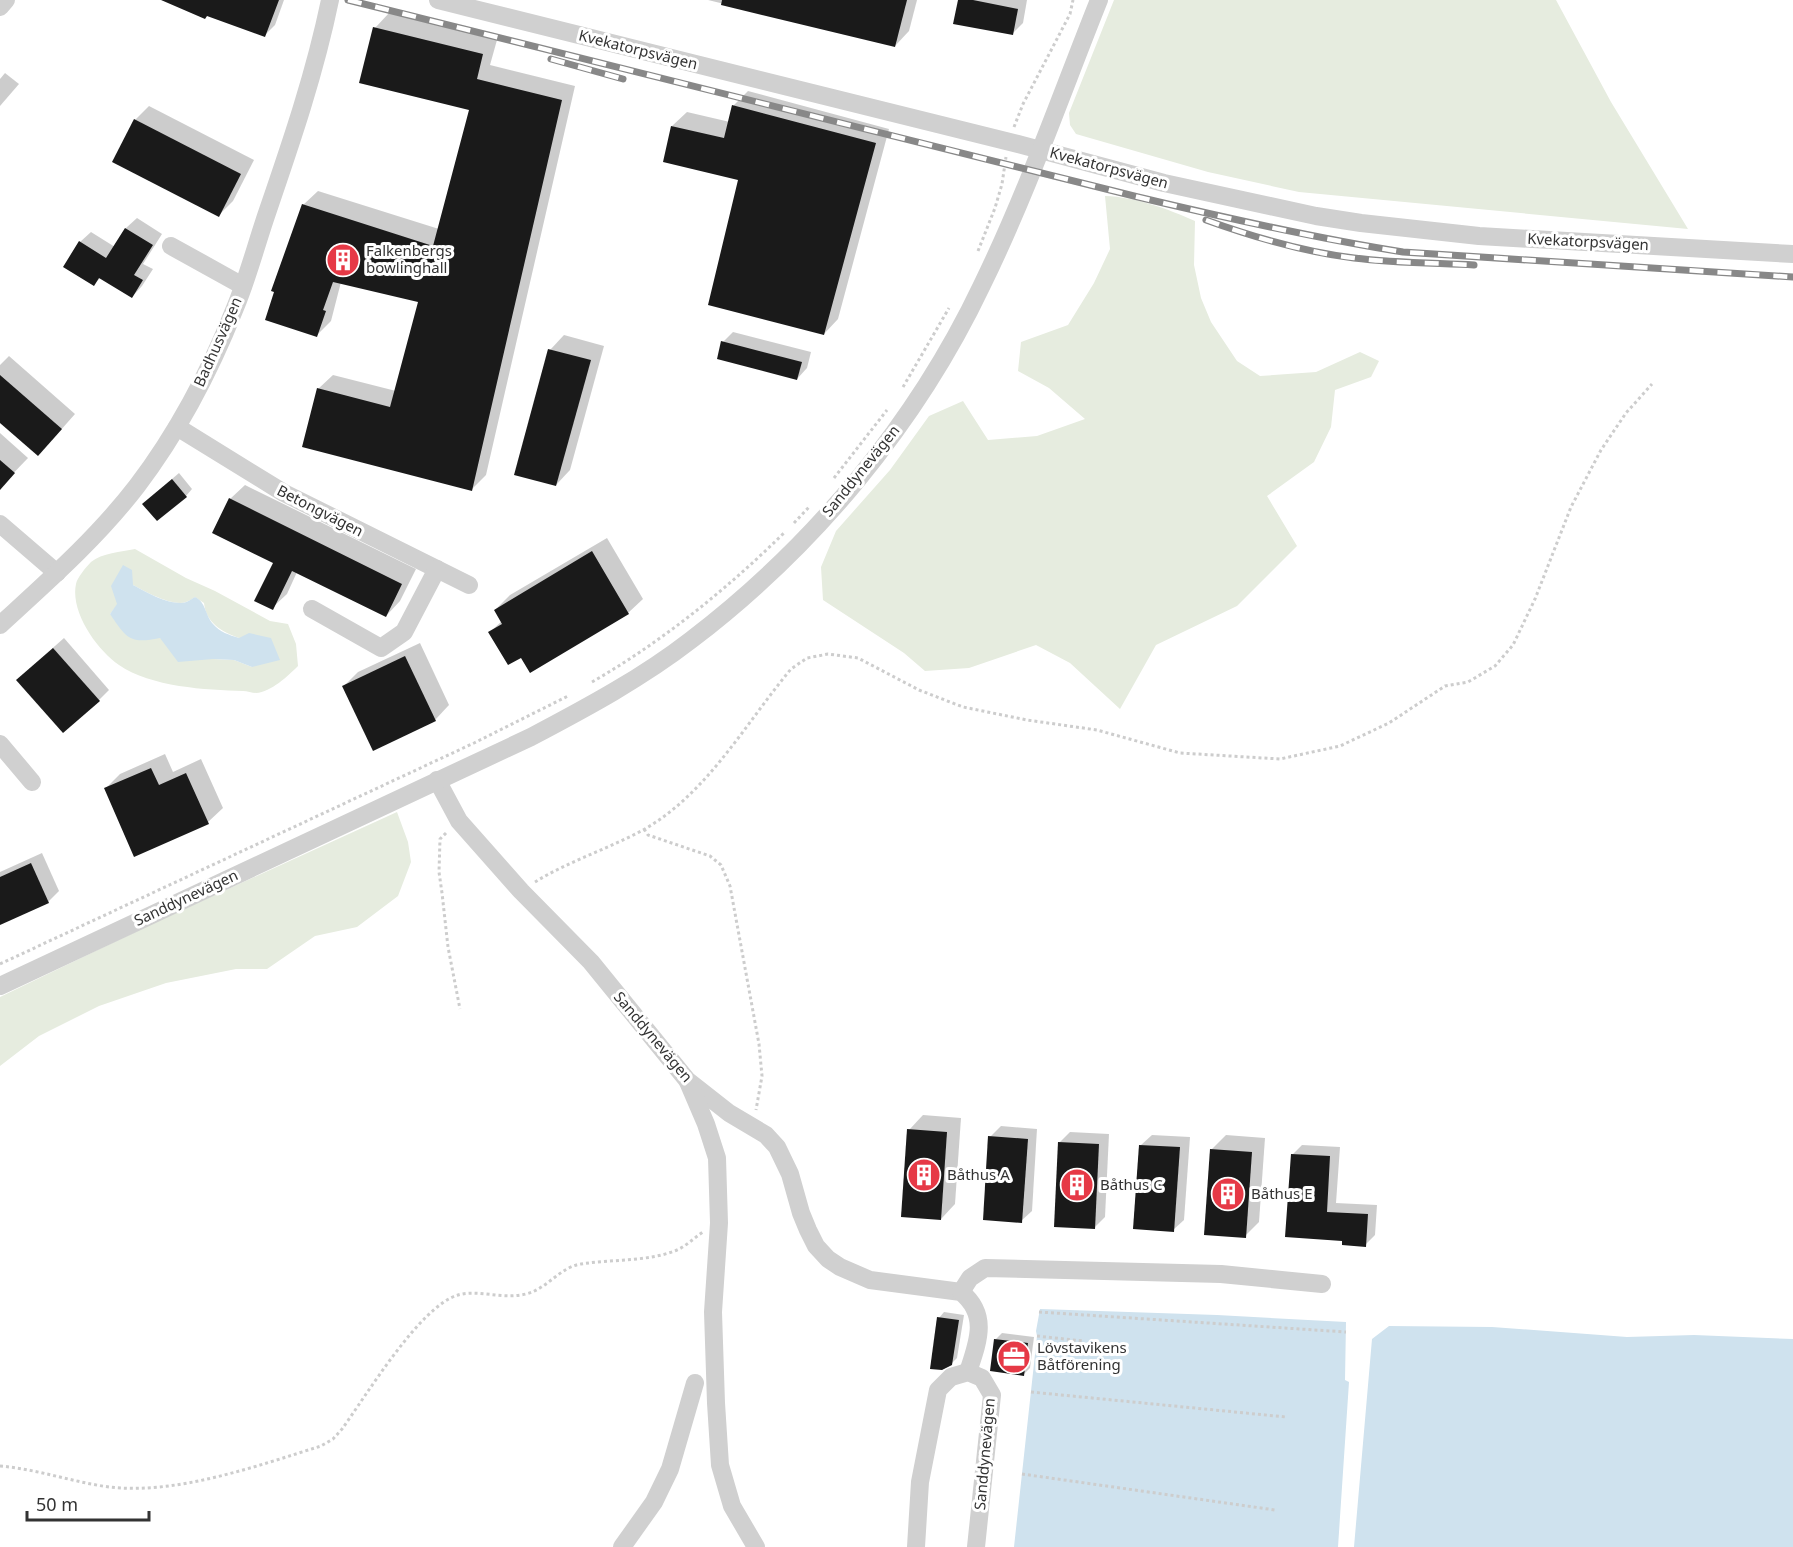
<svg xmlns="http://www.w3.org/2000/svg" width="1793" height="1547" viewBox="0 0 1793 1547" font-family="'Noto Sans',sans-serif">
  <rect width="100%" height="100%" fill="#fff"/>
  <g fill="#e6ecdf" fill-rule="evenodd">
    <polygon points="1114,0 1556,0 1611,102 1688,229 1299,192 1208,172 1076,134 1070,125 1069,113"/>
    <path d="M1105 196C1136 197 1168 209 1195 221L1194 265 1201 298 1211 322 1237 361 1260 376 1316 372 1360 352 1379 361 1371 377 1335 390 1331 427 1314 462 1267 496 1297 546 1237 606 1156 645 1120 709 1070 663 1036 645 969 668 925 671 904 653 823 600 821 567 836 531 890 470 929 416 963 401 988 440 1037 436 1085 419 1049 388 1018 371 1021 342 1068 325 1094 283 1110 249Z"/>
    <path d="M135 549 186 578 215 591 270 621 288 624 296 644 298 666C288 676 271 692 256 693 252 693 247 691 243 691 206 690 151 687 119 665 97 650 70 612 76 584 77 578 86 567 91 562 102 553 121 552 135 549ZM133 585C144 591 173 607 186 602 189 601 192 599 195 597L204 603C206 623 222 632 239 638L252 667 234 660 213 659 160 638 110 614Z"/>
    <polygon points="397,812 408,842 411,862 398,896 357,927 315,936 267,969 236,969 166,983 99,1006 39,1036 0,1066 0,997 160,920"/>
  </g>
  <g fill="#cfe2ee">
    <path d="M123 565 132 570 133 585C146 592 165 603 181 603 186 603 190 600 195 597 206 602 205 615 213 624 220 632 229 635 239 638L249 633 271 638 280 660 252 667 234 660 213 659 178 662 160 638C130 644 127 639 110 614L117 604 111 586Z"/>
    <polygon points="1040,1309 1217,1315 1346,1322 1345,1380 1349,1382 1338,1547 1014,1547 1037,1336 1036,1331"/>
    <polygon points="1389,1326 1492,1327 1627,1337 1694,1335 1793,1339 1793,1547 1354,1547 1372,1339"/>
  </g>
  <g fill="#0003">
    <polygon points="165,0 284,0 275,25 265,35"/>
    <polygon points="708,0 917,0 909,31 895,46"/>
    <polygon points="960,0 1027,0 1023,23 1012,34"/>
    <polygon points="389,13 497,40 490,65 575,86 486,475 472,489 318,389 333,375 396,391 420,301 341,282 331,321 316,336 303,205 318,191 439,229 471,109 375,28"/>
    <polygon points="5,73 19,84 0,106 0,79"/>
    <polygon points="748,91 889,129 838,319 824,334 739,179 672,126 687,112 730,122 734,105"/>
    <polygon points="149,106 254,160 233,201 219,215 135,120"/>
    <polygon points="137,218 162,234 143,264 153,269 142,286 132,297 101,277 94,284 80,242 91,232 115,247 126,228"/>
    <polygon points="733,332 811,352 807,368 797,379 723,342"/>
    <polygon points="564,335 604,346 570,470 556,485 550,350"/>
    <polygon points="9,356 75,414 52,440 1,422 0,424 0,365"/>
    <polygon points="0,433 28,458 2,485 0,483"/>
    <polygon points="179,473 192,489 186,496 151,497"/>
    <polygon points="245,485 416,569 400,601 386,616 297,572 287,594 272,608 275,562 230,499"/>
    <polygon points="607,538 643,599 628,613 521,656 490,632 502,621 495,610 510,595"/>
    <polygon points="64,638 109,690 99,700 29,669"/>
    <polygon points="420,643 449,705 435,720 344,686 358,672"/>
    <polygon points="165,754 173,772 201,759 223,808 208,822 106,788 120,774"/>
    <polygon points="42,853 59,891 48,902 0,923 0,872"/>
    <polygon points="923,1115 961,1118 955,1204 941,1219 909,1130"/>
    <polygon points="1001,1126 1037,1129 1032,1211 1021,1221 990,1137"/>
    <polygon points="1070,1132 1109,1134 1105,1217 1095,1227 1060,1142"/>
    <polygon points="1152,1135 1190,1137 1184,1220 1173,1230 1141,1145"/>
    <polygon points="1226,1135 1265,1138 1259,1222 1245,1236 1211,1150"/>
    <polygon points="1302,1145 1340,1147 1336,1203 1377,1205 1375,1235 1365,1245 1344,1240 1287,1236 1292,1155"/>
    <polygon points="944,1312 964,1315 957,1358 951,1364 939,1318"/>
    <polygon points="1002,1333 1034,1337 1030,1368 1023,1375 995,1340"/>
  </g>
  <g fill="#1a1a1a">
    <polygon points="161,0 279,0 265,37 207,16 205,19"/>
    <polygon points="722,0 907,0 895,47 721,5"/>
    <polygon points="958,0 973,0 1018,9 1013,35 953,24"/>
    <polygon points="373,27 483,54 477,79 562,100 472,491 302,447 317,388 390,407 418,302 333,282 323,310 326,311 317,337 265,320 274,292 271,291 302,204 433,246 469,110 359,83"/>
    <polygon points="732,105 876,143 824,335 708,305 738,180 663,162 671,126 724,138"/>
    <polygon points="134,119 241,174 219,217 112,162"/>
    <polygon points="125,228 153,245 134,275 143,280 132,298 99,278 94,286 63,267 79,241 106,258"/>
    <polygon points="721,341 802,362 797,380 717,359"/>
    <polygon points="548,349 591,360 556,486 514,475"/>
    <polygon points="0,375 62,429 38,456 0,423"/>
    <polygon points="0,460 15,473 0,490"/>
    <polygon points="172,479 187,497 157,521 142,504"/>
    <polygon points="229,498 402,584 386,617 292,571 273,610 254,601 273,563 212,533"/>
    <polygon points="592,551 629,614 530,673 521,658 508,665 488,632 502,624 494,610"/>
    <polygon points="53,648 100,701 63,733 16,680"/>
    <polygon points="405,656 436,721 373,751 342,686"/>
    <polygon points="151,768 159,785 186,773 209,824 134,857 104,788"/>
    <polygon points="31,863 49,903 0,925 0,877"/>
    <polygon points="907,1129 947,1132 941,1220 901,1217"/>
    <polygon points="988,1136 1028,1139 1022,1223 983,1220"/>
    <polygon points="1058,1142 1099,1144 1095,1229 1054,1227"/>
    <polygon points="1139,1145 1180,1147 1174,1232 1133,1229"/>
    <polygon points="1210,1149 1252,1152 1246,1238 1204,1235"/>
    <polygon points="1291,1154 1330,1156 1327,1212 1368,1214 1366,1247 1342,1245 1342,1241 1285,1237"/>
    <polygon points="937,1317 959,1320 952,1365 942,1370 930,1369"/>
    <polygon points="994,1339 1028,1343 1024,1376 990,1371"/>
  </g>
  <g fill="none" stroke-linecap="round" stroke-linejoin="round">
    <g stroke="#cdcdcd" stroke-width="3" stroke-dasharray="3 3" stroke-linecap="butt">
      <polyline points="1014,127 1023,104 1070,14 1073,0"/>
      <polyline points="978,251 995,208 1002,184 1006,157"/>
      <polyline points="903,387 949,308"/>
      <polyline points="834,478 887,410"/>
      <polyline points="794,523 810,506"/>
      <path d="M592 682C663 641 727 589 785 532"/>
      <polyline points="644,829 648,835 710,856 721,865 730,886 759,1044 762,1076 756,1110"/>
      <polyline points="446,833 440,839 439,872 442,893 448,947 460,1009"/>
      <path d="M535 882C569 861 608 849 643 830 707 794 745 724 791 669L807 658 828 654 858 658 919 690 963 707 1027 720 1097 730 1180 753 1280 759 1340 746 1389 723 1445 686 1468 682 1495 666 1513 645 1535 599 1571 507 1601 450 1626 413 1652 384"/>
      <polyline points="0,964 474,743 568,696"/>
      <polyline points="1039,1312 1346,1332"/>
      <polyline points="1037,1336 1083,1341"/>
      <polyline points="1031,1392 1286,1417"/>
      <path d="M0 1466C37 1469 72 1482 109 1487 176 1495 257 1466 321 1446L333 1439 342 1429C366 1396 420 1306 458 1295 479 1289 502 1300 526 1294 547 1289 560 1267 581 1264 612 1259 648 1262 677 1250 686 1246 694 1238 703 1232"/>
      <polyline points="1022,1474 1275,1510"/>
    </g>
    <g stroke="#d0d0d0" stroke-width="18">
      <polyline points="438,0 1018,144 1164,183 1316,216 1361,223 1479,236 1793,254"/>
      <polyline points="0,7 6,0"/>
      <polyline points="171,246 243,286"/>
      <polyline points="177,427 284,493 469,585"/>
      <polyline points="0,524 57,573"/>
      <polyline points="312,609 381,648 404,632 437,569"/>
      <path d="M0 625C48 581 97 538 137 486 178 432 210 371 235 308 248 277 256 245 267 213 291 143 315 73 330 0"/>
      <polyline points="0,744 32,782"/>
      <path d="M437 780 459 821 521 891 591 962 687 1080 729 1113 766 1135 777 1147 790 1174 801 1213 808 1230 816 1246 828 1259 840 1267 870 1280 961 1292C989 1315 978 1342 968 1372"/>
      <path d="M0 986 531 737C586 708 642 678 691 640 813 547 916 424 982 285 1027 193 1061 95 1099 0"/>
      <polyline points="688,1082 706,1124 717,1158 719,1223 713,1312 716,1403 720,1465 732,1506 756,1547"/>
      <polyline points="961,1292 970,1278 985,1268 1221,1274 1322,1284"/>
      <polyline points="622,1547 654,1502 670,1469 695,1383"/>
      <polyline points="916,1547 920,1482 938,1390 951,1377 968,1372 982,1378 992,1395 976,1547"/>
    </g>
    <defs>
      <g id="rail">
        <path d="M348 0 1138 197C1226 218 1314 238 1403 252L1793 277"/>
        <polyline points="551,59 623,79"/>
        <path d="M1206 220C1253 237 1304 252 1354 258 1394 263 1434 263 1474 265"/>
      </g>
    </defs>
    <use href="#rail" stroke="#888" stroke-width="7"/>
    <use href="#rail" stroke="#fff" stroke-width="4.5" stroke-dasharray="14" stroke-linecap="butt"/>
  </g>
  <defs>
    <symbol id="building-disc" viewBox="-11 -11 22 22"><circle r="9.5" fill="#e63946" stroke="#fff"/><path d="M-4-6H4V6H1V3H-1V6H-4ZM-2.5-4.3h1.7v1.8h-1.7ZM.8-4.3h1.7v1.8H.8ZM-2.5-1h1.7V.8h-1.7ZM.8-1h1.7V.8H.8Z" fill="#fff"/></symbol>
    <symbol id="office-disc" viewBox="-11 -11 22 22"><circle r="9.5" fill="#e63946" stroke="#fff"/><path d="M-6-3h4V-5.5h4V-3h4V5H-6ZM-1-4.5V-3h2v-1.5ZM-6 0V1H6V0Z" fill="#fff"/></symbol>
  </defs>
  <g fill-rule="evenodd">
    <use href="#building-disc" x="324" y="241" width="38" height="38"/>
    <use href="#building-disc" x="905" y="1156" width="38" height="38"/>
    <use href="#building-disc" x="1058" y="1166" width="38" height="38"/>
    <use href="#building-disc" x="1209" y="1175" width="38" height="38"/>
    <use href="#office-disc" x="995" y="1338" width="38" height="38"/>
  </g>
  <g text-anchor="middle" stroke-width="6" stroke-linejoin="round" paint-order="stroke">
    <g font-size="15" fill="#333" stroke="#fff">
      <text transform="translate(638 50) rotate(14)" y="5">Kvekatorpsvägen</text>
      <text transform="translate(1109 168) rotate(15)" y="5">Kvekatorpsvägen</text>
      <text transform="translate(1588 242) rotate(3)" y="5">Kvekatorpsvägen</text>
      <text transform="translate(218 342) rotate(-66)" y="5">Badhusvägen</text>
      <text transform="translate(861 471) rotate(-51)" y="5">Sanddynevägen</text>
      <text transform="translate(320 511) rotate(27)" y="5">Betongvägen</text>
      <text transform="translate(186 898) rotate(-25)" y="5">Sanddynevägen</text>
      <text transform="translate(653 1037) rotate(50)" y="5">Sanddynevägen</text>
      <text transform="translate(985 1454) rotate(-85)" y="5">Sanddynevägen</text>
    </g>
    <g font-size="15" fill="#333" stroke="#fff" text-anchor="start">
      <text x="366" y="256">Falkenbergs<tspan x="366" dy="17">bowlinghall</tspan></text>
      <text x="947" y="1180">Båthus A</text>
      <text x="1100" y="1190">Båthus C</text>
      <text x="1251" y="1199">Båthus E</text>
      <text x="1037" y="1353">Lövstavikens<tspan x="1037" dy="17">Båtförening</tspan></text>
    </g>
  </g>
  <path d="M27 1511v9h122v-9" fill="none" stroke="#333333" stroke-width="3"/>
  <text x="36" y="1511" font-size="18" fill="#333333" stroke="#ffffff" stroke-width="4.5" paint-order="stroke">50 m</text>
</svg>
